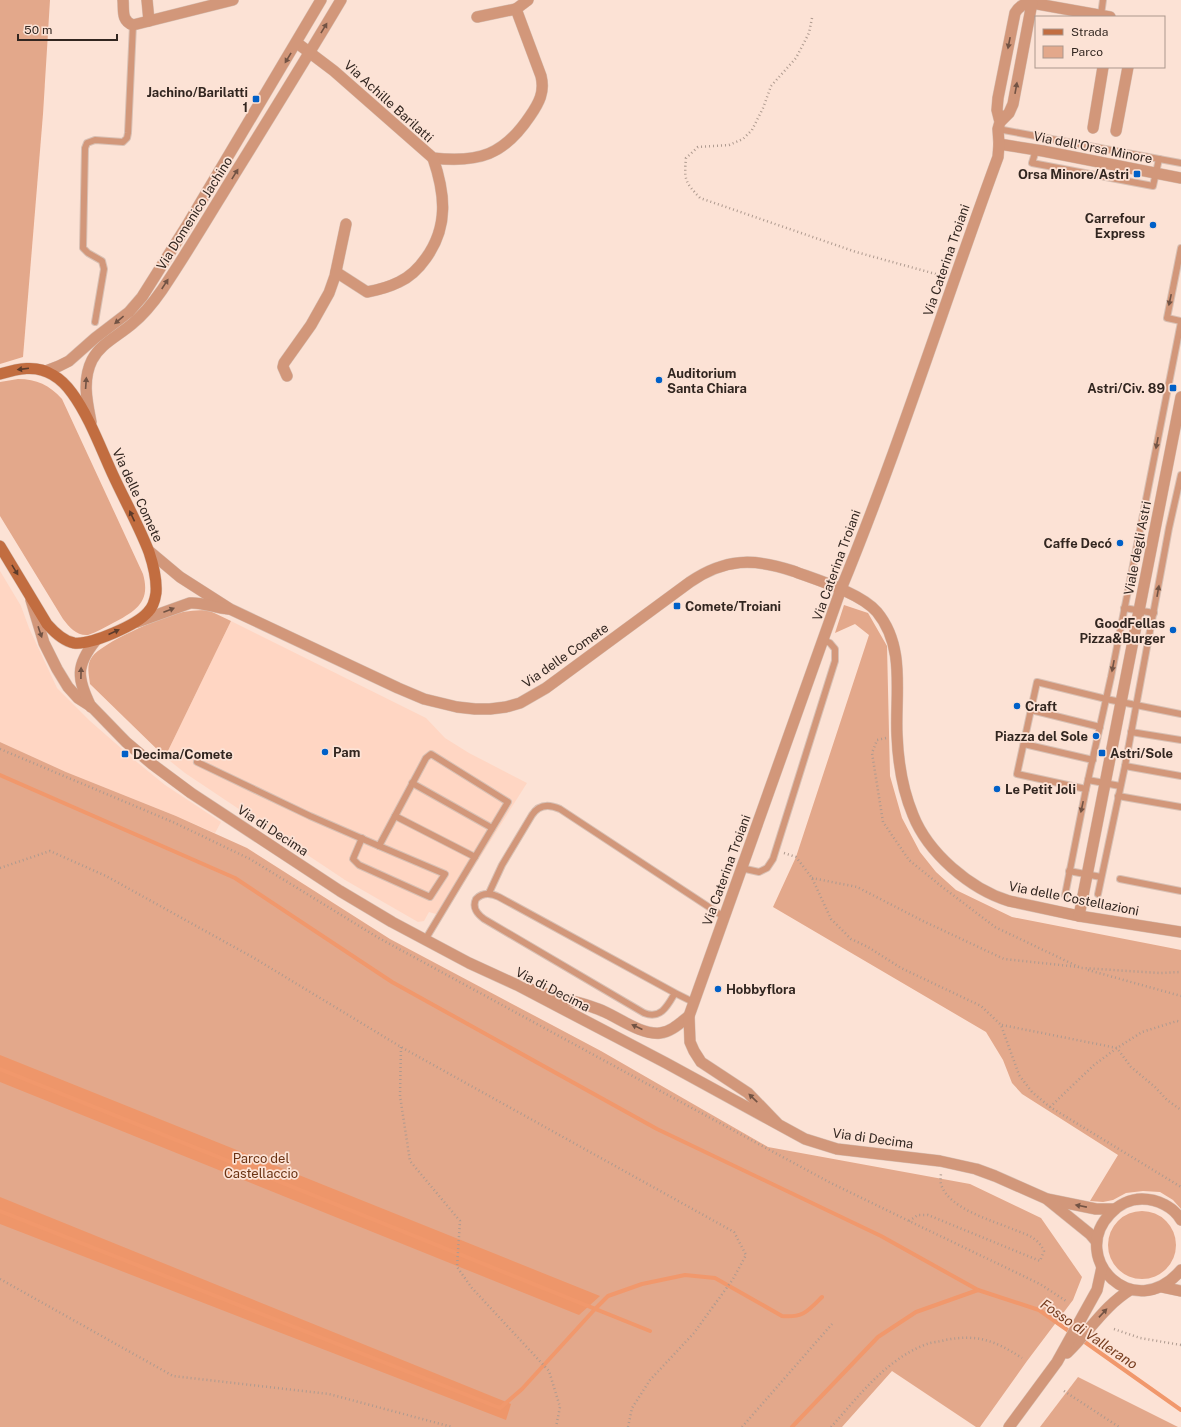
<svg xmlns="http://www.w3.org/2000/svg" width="1181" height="1427" viewBox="0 0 1181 1427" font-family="'Public Sans',sans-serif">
  <rect width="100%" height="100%" fill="#fce2d5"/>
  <g fill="#ffd6c3">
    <polygon points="0,571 21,606 29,628 57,688 90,721 138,763 165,785 221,822 215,833 176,816 66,772 0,742"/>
    <polygon points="231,621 426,718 445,738 469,753 527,783 443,916 429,912 424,921 418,922 345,880 185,773 165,757"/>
  </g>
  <g fill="#e3a88b">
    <polygon points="0,0 50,0 43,114 23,357 0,364"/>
    <path d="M18 379C37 379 49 385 62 399L143 574C151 602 136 611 113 623 105 627 97 632 88 635 77 636 69 627 63 619L0 516V382Z"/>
    <polygon points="844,605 868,613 887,646 890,776 902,818 920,852 936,872 956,890 1012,917 1181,950 1181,1209 1173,1200 1160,1192 1143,1191 1126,1193 1113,1200 1103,1202 1090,1201 1118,1155 1022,1094 1012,1083 1003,1060 986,1032 773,907 796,857 869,635 855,624 835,633"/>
    <path d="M208 610 231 621 165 757 90 684C89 675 86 665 92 657 103 642 158 619 177 613 187 611 198 610 208 610Z"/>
    <polygon points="0,742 66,772 176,816 247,848 390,939 601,1051 768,1147 970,1184 1041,1218 1082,1277 1073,1300 1027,1361 980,1427 976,1427 892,1371 842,1427 0,1427"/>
    <circle cx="1142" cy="1245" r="34"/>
    <polygon points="1078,1377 1178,1427 1040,1427"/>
  </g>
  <g fill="#ee966a">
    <polygon points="0,1055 600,1296 579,1315 0,1082"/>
    <polygon points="0,1197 511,1404 506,1420 0,1224"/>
  </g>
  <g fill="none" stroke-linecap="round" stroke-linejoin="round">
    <g stroke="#f1986c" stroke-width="4">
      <polyline points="0,775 235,878 392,982 657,1129 881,1236 978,1290 1039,1310 1073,1334"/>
      <polyline points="0,1069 650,1331"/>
      <path d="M0 1211 500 1408 522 1389 595 1309 608 1296 642 1284 685 1275 715 1278 782 1316C803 1318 808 1311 822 1297"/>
      <polyline points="1082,1340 1181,1410"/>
      <polyline points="792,1427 878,1337 916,1312 978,1290"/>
    </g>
    <defs>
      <g id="service">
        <polyline points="1101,15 1103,0"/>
        <polyline points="998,129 1181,163"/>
        <polyline points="1036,150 1032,163 1153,186 1159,159"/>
        <polyline points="1181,248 1167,318 1181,321"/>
        <polyline points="95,322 104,269 102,261 88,253 83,248 85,148 87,143 95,140 123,142 127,138 128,133 133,25"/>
        <polyline points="1124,608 1154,613"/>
        <polyline points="1031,710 1100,727"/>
        <polyline points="1131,732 1181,740"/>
        <polyline points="1024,744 1093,760"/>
        <polyline points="197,762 310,816 379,846 426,758 431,754 508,802 425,940"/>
        <polyline points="1125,766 1181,776"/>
        <polyline points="1088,780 1120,786"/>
        <polyline points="412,783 492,828"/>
        <polyline points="1086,789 1017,774 1037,682 1106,699 1181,714"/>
        <polyline points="1118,796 1181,807"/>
        <polyline points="395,816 475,857"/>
        <polyline points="362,838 353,859 359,865 430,897 445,874 379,846"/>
        <polyline points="741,868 759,872 767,868 773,859 835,661 835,649 830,643 824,640"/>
        <polyline points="1069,871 1101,877"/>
        <polyline points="1120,879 1181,891"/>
        <path d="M489 893 502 865 532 815C539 804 549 804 560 809L724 917"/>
        <polyline points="1098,894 1125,766 1169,528 1181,475"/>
        <polyline points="1065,895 1086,789 1111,677 1181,322"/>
        <path d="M675 993C668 1005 661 1020 644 1013L484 919C477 914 472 907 476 899 483 892 491 893 499 897L675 993 693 1002"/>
      </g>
      <g id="minor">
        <path d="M123 0C124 10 121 21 133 25L233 0"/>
        <polyline points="147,0 149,21"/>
        <polyline points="1032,3 1110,17"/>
        <polyline points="477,17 516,9"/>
        <path d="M297 43 334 71 433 158C479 163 504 155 530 116 539 103 545 92 541 76L516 9 528 0"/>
        <polyline points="1093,128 1103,67"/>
        <polyline points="1116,131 1128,67"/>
        <polyline points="999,144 1043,151 1181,178"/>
        <path d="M336 272 367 292C378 290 389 287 399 282 410 277 419 268 426 258 449 226 445 193 433 158"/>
        <polyline points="46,371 59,366 69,361 95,338 129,312 142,297 186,227 321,0"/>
        <polyline points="287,376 283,367 284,363 311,325 329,293 335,276 346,224"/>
        <path d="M91 422C87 402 82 380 92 360 100 344 118 336 132 324 143 315 153 303 162 290 187 253 210 214 234 175 270 117 306 59 341 0"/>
        <path d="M149 551 180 577 230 609 398 688 424 699 457 707 475 709H490L506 707 520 703 546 688 690 582C725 558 754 558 793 571 817 580 861 593 877 612 906 647 895 694 897 735 898 761 903 791 913 815 928 853 970 889 1009 901L1079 916 1181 932"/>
        <path d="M137 622 190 603C203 602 215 608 228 609"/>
        <polyline points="1079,916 1181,397"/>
        <path d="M530 989C553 996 576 1001 598 1009 617 1016 640 1035 660 1033 671 1032 680 1023 689 1016"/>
        <path d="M777 1123 748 1093 701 1062 694 1051 690 1042 689 1016 841 589C899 448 945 301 998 157L999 144 998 129 1000 122 1009 113 1013 104 1032 3C1024 3 1019 6 1015 13L998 98 997 110 1000 122"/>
      </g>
      <g id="tertiary">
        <polyline points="31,600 44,643 57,669 68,687 78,698 92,707 126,742 152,764 191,793 340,891 392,922 469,963 517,985 666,1063 805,1139 837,1149 940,1161 976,1169 995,1176 1047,1199 1096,1209 1115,1209"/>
        <path d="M91 707C77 678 75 666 96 640"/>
        <polyline points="1048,1200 1090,1234 1096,1241"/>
        <path d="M1181 1220C1174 1207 1157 1199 1142 1199 1130 1199 1118 1205 1110 1214 1068 1258 1134 1325 1181 1270"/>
        <polyline points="1162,1287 1181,1291"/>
        <path d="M1067 1353C1089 1332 1104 1306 1130 1290"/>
        <polyline points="1009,1427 1057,1362 1097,1290 1102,1267"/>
      </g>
      <path id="secondary" d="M0 374C17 369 36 364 53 375 60 379 67 386 72 393 89 416 101 449 113 475 124 499 139 526 149 552 153 564 157 580 156 593 155 600 153 607 148 612 137 625 91 645 74 643 63 641 54 632 47 624L0 546"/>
    </defs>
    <use href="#service" stroke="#d8c0b4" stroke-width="8"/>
    <use href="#minor" stroke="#d8c0b4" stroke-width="12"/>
    <use href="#tertiary" stroke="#d8c0b4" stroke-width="12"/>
    <use href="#secondary" stroke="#d8c0b4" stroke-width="12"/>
    <g stroke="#ae9a8f" stroke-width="2.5" stroke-dasharray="1 3" stroke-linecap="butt">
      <path d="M812 18 809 33 796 58 771 86 763 108 752 130 743 139 729 145 698 147 686 158C684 180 685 182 700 198L856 252 943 276"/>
      <polyline points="886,738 877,740 872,753 883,822 909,860 941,886 995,927 1081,968 1160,973 1181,972"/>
      <polyline points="0,749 175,823 250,859 377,937 627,1073 829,1182 909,1221 1040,1284 1066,1301"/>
      <polyline points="784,853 796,857 812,878 831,919 851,939 868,947 901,968 981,1006 1001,1025 1019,1075 1032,1092 1050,1107 1181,1187"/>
      <polyline points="0,868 50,851 106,876 254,958 401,1047 734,1232 746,1255 733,1279 694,1333 650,1380 632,1408 628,1427"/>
      <polyline points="812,878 857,887 923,921 1004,959 1079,967"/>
      <polyline points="1088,970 1181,996"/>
      <polyline points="1002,1025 1117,1048 1131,1067 1155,1087 1167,1100 1181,1110"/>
      <polyline points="401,1047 400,1096 410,1161 460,1221 457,1267 472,1288 549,1371 560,1407 556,1427"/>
      <polyline points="1050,1107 1094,1065 1117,1048 1142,1032 1177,1021 1181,1022"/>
      <path d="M909 1221 918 1215H928L1040 1261 1044 1251C1038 1238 1028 1235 1015 1230 994 1221 948 1209 941 1184 940 1180 941 1176 941 1172"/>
      <polyline points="0,1279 173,1376 329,1394 452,1427"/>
      <polyline points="1114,1329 1140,1338 1181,1345"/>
      <polyline points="1064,1391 1119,1427"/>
      <polyline points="742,1427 832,1324"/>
      <path d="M831 1427C859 1396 886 1359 927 1344 932 1342 939 1342 945 1340 977 1334 994 1340 1022 1358"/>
    </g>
    <use href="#service" stroke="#d2977a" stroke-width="6"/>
    <use href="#minor" stroke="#d2977a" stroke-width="11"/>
    <use href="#tertiary" stroke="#d2977a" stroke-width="11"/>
    <use href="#secondary" stroke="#c26d40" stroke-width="11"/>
  </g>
  <defs><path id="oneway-solid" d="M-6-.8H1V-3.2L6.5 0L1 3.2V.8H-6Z"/></defs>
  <g fill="#725344">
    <use href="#oneway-solid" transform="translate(324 28) rotate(-59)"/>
    <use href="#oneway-solid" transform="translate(1009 43) rotate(101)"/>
    <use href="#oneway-solid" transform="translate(288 58) rotate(121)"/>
    <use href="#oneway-solid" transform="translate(1016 88) rotate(-80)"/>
    <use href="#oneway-solid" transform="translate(235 174) rotate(-58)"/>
    <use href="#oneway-solid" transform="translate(165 284) rotate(-57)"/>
    <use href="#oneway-solid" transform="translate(1170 300) rotate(102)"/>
    <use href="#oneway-solid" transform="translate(119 320) rotate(140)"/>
    <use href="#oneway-solid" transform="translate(86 383) rotate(-86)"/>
    <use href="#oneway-solid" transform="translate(1157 443) rotate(101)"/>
    <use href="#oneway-solid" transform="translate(1158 591) rotate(-80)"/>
    <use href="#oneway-solid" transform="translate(169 610) rotate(-21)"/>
    <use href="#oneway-solid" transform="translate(40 632) rotate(71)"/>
    <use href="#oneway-solid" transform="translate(1113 666) rotate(101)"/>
    <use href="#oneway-solid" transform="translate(81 673) rotate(-89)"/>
    <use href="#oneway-solid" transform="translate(1082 807) rotate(102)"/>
    <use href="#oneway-solid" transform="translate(637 1027) rotate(-155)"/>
    <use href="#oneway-solid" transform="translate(753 1098) rotate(-136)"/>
    <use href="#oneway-solid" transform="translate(1081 1206) rotate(-169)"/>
    <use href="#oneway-solid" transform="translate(1103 1313) rotate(-47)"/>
  </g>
  <g fill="#5d3b2a">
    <use href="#oneway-solid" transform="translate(23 369) rotate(173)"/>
    <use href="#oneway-solid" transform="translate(132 516) rotate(-115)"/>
    <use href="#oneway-solid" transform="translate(15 570) rotate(59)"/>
    <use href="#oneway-solid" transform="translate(114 632) rotate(-24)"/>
  </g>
  <g fill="#0060c8" stroke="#fce2d5" stroke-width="1.5">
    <rect x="252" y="95" width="8" height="8" rx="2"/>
    <rect x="1133" y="170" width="8" height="8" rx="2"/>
    <circle cx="1153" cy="225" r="4"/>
    <circle cx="659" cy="380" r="4"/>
    <rect x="1169" y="384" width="8" height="8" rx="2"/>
    <circle cx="1120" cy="543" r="4"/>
    <rect x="673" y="602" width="8" height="8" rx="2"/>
    <circle cx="1173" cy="630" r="4"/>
    <circle cx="1017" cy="706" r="4"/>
    <circle cx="1096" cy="736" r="4"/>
    <circle cx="325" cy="752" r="4"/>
    <rect x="1098" y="749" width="8" height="8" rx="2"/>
    <rect x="121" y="750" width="8" height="8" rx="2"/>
    <circle cx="997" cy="789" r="4"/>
    <circle cx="718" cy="989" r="4"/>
  </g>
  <g text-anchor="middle" stroke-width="3.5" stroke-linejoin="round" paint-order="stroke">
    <g font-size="13" font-weight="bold" fill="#322620" stroke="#fce2d5" text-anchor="start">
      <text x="248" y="97" text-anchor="end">Jachino/Barilatti<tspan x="248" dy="15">1</tspan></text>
      <text x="1129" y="179" text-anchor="end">Orsa Minore/Astri</text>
      <text x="1145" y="223" text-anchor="end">Carrefour<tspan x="1145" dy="15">Express</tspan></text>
      <text x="667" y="378">Auditorium<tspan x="667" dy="15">Santa Chiara</tspan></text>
      <text x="1165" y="393" text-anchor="end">Astri/Civ. 89</text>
      <text x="1112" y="548" text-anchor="end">Caffe Decó</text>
      <text x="685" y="611">Comete/Troiani</text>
      <text x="1165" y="628" text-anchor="end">GoodFellas<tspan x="1165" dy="15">Pizza&amp;Burger</tspan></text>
      <text x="1025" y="711">Craft</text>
      <text x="1088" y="741" text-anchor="end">Piazza del Sole</text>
      <text x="333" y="757">Pam</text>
      <text x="1110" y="758">Astri/Sole</text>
      <text x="133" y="759">Decima/Comete</text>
      <text x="1005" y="794">Le Petit Joli</text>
      <text x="726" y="994">Hobbyflora</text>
    </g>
    <g font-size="13" fill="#322620" stroke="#fce2d5">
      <text transform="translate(389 101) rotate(42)" y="5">Via Achille Barilatti</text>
      <text transform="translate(1093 147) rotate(11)" y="5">Via dell'Orsa Minore</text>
      <text transform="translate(194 213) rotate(-58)" y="5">Via Domenico Jachino</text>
      <text transform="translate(946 260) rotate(-71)" y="5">Via Caterina Troiani</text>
      <text transform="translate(138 495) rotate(65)" y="5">Via delle Comete</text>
      <text transform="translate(1137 548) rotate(-79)" y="5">Viale degli Astri</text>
      <text transform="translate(836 565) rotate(-70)" y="5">Via Caterina Troiani</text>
      <text transform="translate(565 655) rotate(-35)" y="5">Via delle Comete</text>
      <text transform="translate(273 830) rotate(33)" y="5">Via di Decima</text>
      <text transform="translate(726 870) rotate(-70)" y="5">Via Caterina Troiani</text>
      <text transform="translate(1074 898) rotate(11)" y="5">Via delle Costellazioni</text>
      <text transform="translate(553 989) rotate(27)" y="5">Via di Decima</text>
      <text transform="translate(873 1138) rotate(8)" y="5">Via di Decima</text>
    </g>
    <g font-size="13" fill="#6a3212" stroke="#fce2d5">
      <text x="261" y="1163">Parco del<tspan x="261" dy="15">Castellaccio</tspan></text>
    </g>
    <g font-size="14" font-style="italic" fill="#763c1e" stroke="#fce2d5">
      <text transform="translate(1089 1334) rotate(34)" y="5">Fosso di Vallerano</text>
    </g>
  </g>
  <rect x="1035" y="16" width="130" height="52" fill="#fce2d5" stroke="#ab978d"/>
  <rect x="1043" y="29" width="20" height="6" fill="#c26d40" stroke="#ab978d"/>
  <text x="1071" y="36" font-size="12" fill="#322620">Strada</text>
  <rect x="1043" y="46" width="20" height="12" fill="#e3a88b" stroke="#ab978d"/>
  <text x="1071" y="56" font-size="12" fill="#322620">Parco</text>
  <path d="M18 34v6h99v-6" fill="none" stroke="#322620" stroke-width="2"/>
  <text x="24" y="34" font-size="12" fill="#322620" stroke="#fce2d5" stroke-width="3" paint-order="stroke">50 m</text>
</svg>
